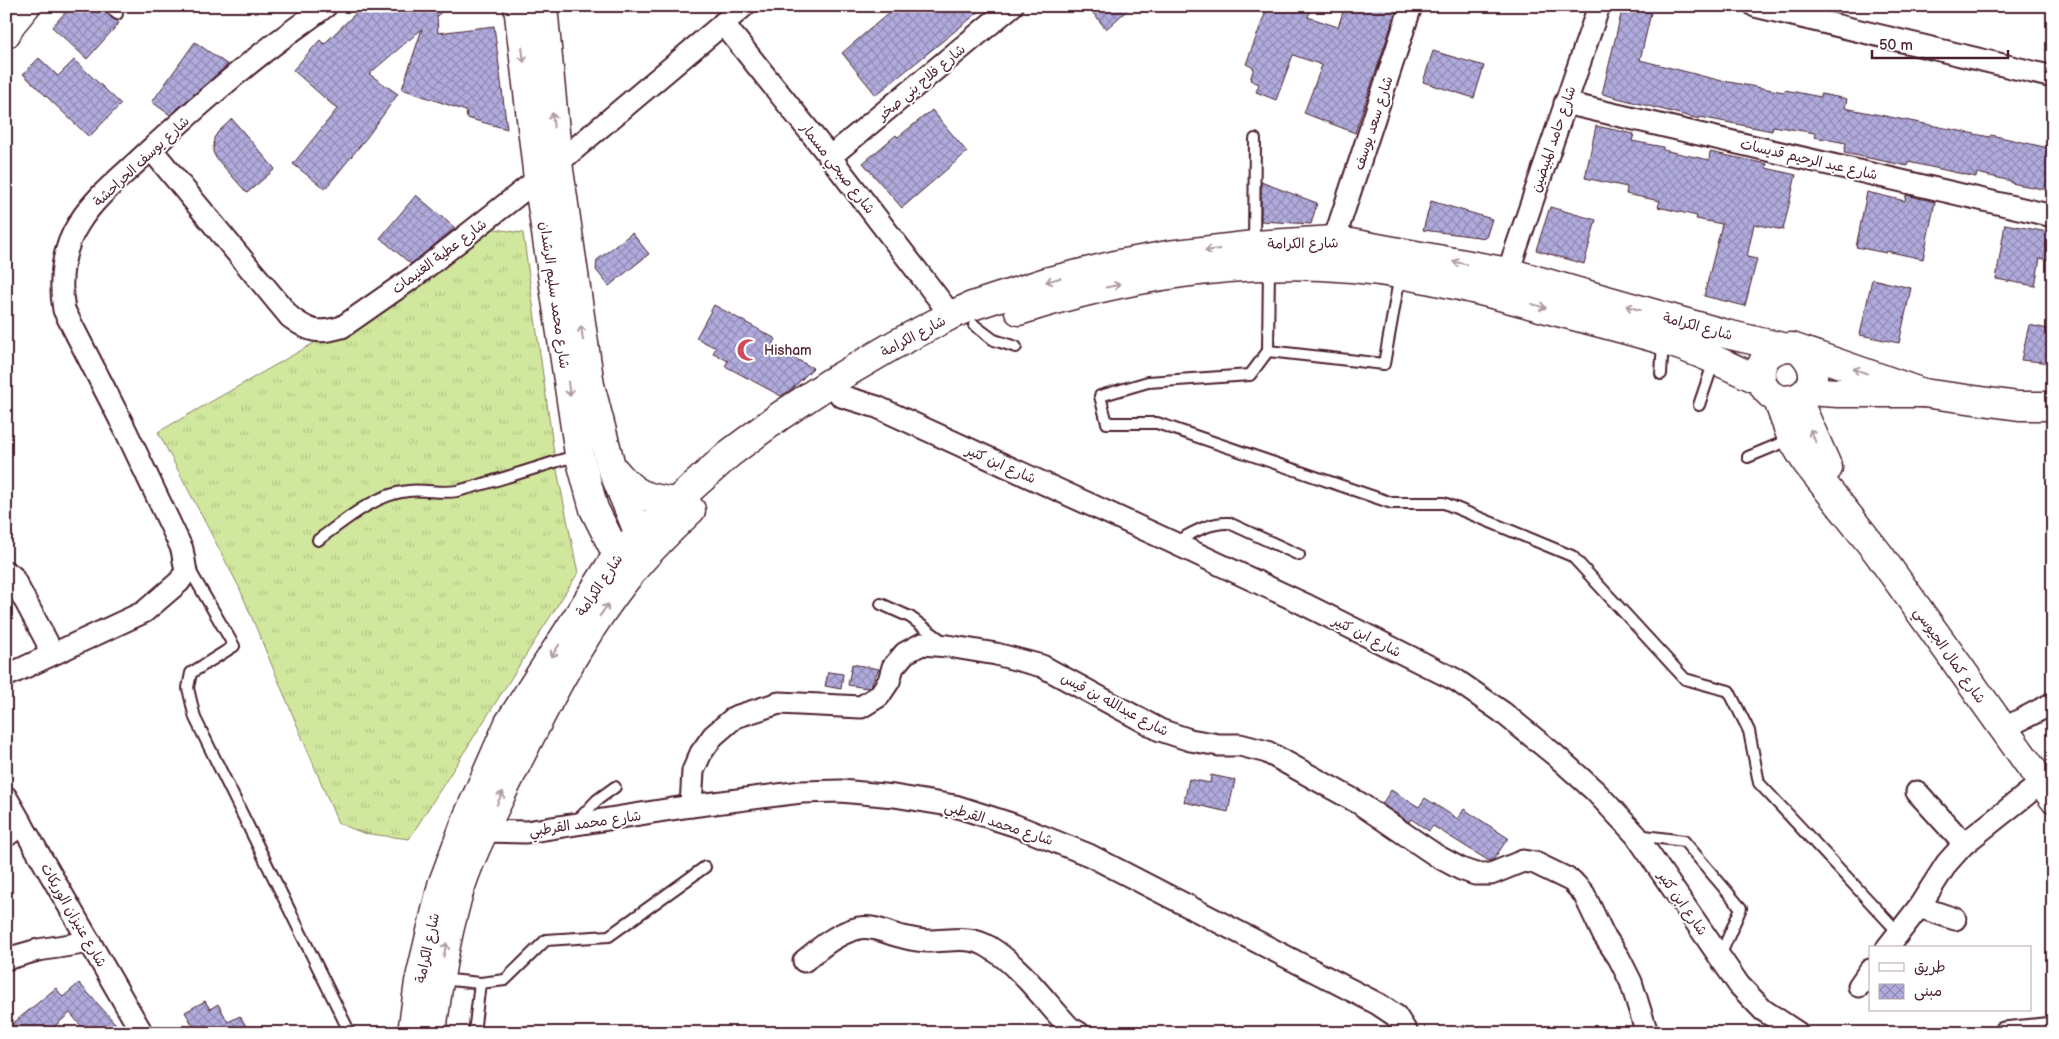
<svg xmlns="http://www.w3.org/2000/svg" width="2059" height="1039" viewBox="0 0 2059 1039" font-family="'Balsamiq Sans','Playpen Sans Arabic',sans-serif">
  <defs>
    <pattern id="grass-tufts" width="24" height="20" patternUnits="userSpaceOnUse" patternTransform="scale(1.25)"><rect width="24" height="20" fill="#d0e79d"/><path d="M3 7l-1-3M5 7V3M7 7l1-3M15 17l-1-3M17 17v-4M19 17l1-3" fill="none" stroke="#b4c687"/></pattern>
    <pattern id="building-cross-hatch" width="8" height="8" patternUnits="userSpaceOnUse" patternTransform="scale(1.25)"><rect width="8" height="8" fill="#b0abdc"/><path d="M0 0l8 8M0 8l8-8" fill="none" stroke="#918bb3"/></pattern>
  </defs>
  <rect width="100%" height="100%" fill="#fff"/>
  <filter id="ink" filterUnits="userSpaceOnUse"><feTurbulence type="fractalNoise" baseFrequency=".02" numOctaves="2"/><feDisplacementMap in="SourceGraphic" scale="10" xChannelSelector="R" yChannelSelector="G"/><feConvolveMatrix kernelMatrix="1 2 1 2 8 2 1 2 1" color-interpolation-filters="sRGB"/></filter>
  <g filter="url(#ink)">
    <polygon fill="url(#grass-tufts)" stroke="#8d8364" points="488,228 523,233 555,460 578,573 409,839 363,833 338,823 239,587 158,432 363,315"/>
    <g fill="url(#building-cross-hatch)" stroke="#4a1f2b">
      <polygon points="71,6 100,6 119,23 87,59 52,27"/>
      <polygon points="363,6 448,6 437,16 438,33 494,26 507,129 467,118 466,111 402,89 422,29 369,74 398,94 368,136 325,189 293,164 337,109 293,70 320,40 324,44"/>
      <polygon points="897,6 986,6 876,95 842,53"/>
      <polygon points="1087,6 1132,6 1106,29"/>
      <polygon points="1268,6 1312,6 1308,17 1338,27 1345,6 1398,6 1355,133 1304,113 1322,65 1293,55 1276,100 1256,92 1259,84 1250,80 1254,68 1246,64"/>
      <polygon points="1623,6 1651,13 1640,60 1718,80 1784,92 1785,90 1821,97 1821,94 1847,99 1845,108 1990,137 1991,135 2053,149 2053,191 2011,183 2011,181 1977,173 1976,177 1908,162 1908,166 1844,153 1846,143 1814,137 1815,133 1773,126 1772,131 1700,117 1699,119 1602,94"/>
      <polygon points="195,42 228,65 170,115 152,102"/>
      <polygon points="1433,51 1484,66 1474,98 1423,82"/>
      <polygon points="39,58 58,76 74,60 121,104 89,137 23,74"/>
      <polygon points="932,110 967,152 902,208 863,163 896,135 898,137"/>
      <polygon points="232,119 275,169 247,193 216,158 213,152 214,138 218,132"/>
      <polygon points="1596,126 1634,134 1632,141 1663,147 1663,150 1709,160 1710,152 1767,164 1766,168 1796,175 1783,230 1754,224 1747,257 1757,259 1745,306 1704,296 1722,224 1696,219 1697,216 1658,207 1660,201 1626,194 1627,187 1585,178"/>
      <polygon points="1261,182 1317,203 1311,224 1261,221"/>
      <polygon points="1867,192 1905,201 1906,195 1935,202 1923,259 1886,251 1886,253 1856,247"/>
      <polygon points="416,195 455,228 411,264 380,238"/>
      <polygon points="1431,201 1492,219 1486,238 1423,230"/>
      <polygon points="1550,207 1596,220 1584,264 1536,250"/>
      <polygon points="2005,224 2053,233 2048,260 2040,258 2035,286 1996,279"/>
      <polygon points="632,233 649,254 609,286 596,270 597,260"/>
      <polygon points="1872,279 1911,288 1899,343 1860,335"/>
      <polygon points="714,305 776,339 772,346 813,368 792,389 781,396 725,366 728,361 713,353 716,348 696,338"/>
      <polygon points="2029,325 2053,330 2053,363 2021,360"/>
      <polygon points="852,664 879,669 870,687 867,688 848,685"/>
      <polygon points="828,672 843,674 841,689 825,686"/>
      <polygon points="1211,775 1235,780 1228,812 1184,802 1189,779 1210,783"/>
      <polygon points="1391,790 1419,807 1425,798 1458,819 1464,809 1508,838 1494,859 1489,861 1433,826 1429,831 1411,819 1409,822 1382,804"/>
      <polygon points="79,983 124,1033 87,1033 70,1013 47,1033 6,1033 6,1029 56,988 63,997"/>
      <polygon points="205,1001 210,1009 218,1004 228,1022 240,1016 250,1033 197,1033 185,1012"/>
    </g>
    <g fill="none" stroke-linecap="round" stroke-linejoin="round">
      <defs>
        <g id="lane">
          <polyline points="109,6 117,14"/>
          <polyline points="1254,244 1255,139"/>
          <polyline points="1269,266 1268,351 1250,375 1148,382 1100,396 1107,423 1157,423 1392,503 1444,503 1572,556 1685,679 1729,691 1749,731 1759,783 1898,932"/>
          <polyline points="974,325 994,340 1016,347"/>
          <polyline points="1268,351 1384,364 1400,275"/>
          <polyline points="1661,374 1663,341"/>
          <polyline points="1699,405 1714,361"/>
          <polyline points="1748,457 1791,439"/>
          <path d="M318 540C344 521 375 494 408 491 424 489 442 494 457 491 498 481 537 467 578 455"/>
          <path d="M1175 542C1193 533 1209 522 1229 523L1299 555"/>
          <polyline points="188,567 234,646 191,673 188,688 195,718 350,1033"/>
          <polyline points="881,604 910,617 944,642"/>
          <polyline points="576,822 597,800 615,787"/>
          <polyline points="1637,835 1684,841 1741,908 1720,956"/>
          <polyline points="440,979 480,983 505,980 546,940 609,936 705,867"/>
          <polyline points="474,1033 480,983"/>
        </g>
        <g id="street">
          <polyline points="1755,6 2053,77"/>
          <polyline points="723,23 830,157 951,315"/>
          <polyline points="1565,103 2053,216"/>
          <path d="M151 149 290 317C310 332 318 334 342 327L415 276 558 163 744 6"/>
          <polyline points="830,157 1012,6"/>
          <polyline points="1334,240 1411,6"/>
          <polyline points="1508,272 1599,6"/>
          <polyline points="831,382 841,396 877,407 1174,543 1304,604 1456,680 1502,712 1555,755 1595,791 1636,835 1739,985 1763,1010 1798,1033"/>
          <polyline points="6,572 12,576 47,642 49,655"/>
          <path d="M6 676 144 612 179 582 186 572 182 549 172 528 124 427 64 310C59 281 62 249 79 223 95 197 120 178 141 158 175 127 209 96 244 68 270 46 298 27 326 6"/>
          <polyline points="2003,729 2053,703"/>
          <polyline points="1917,792 1964,844"/>
          <polyline points="6,797 142,1033"/>
          <polyline points="691,806 693,771 701,753 713,736 735,717 779,703 861,707 879,696 889,681 893,667 905,653 922,644 948,646 996,654 1042,666 1160,730 1190,740 1219,745 1240,745 1267,752 1359,803 1437,856 1461,869 1475,874 1491,874 1523,861 1535,863 1572,881 1584,894 1603,934 1619,958 1631,982 1647,1033"/>
          <polyline points="483,831 526,832 691,806 801,792 841,791 894,796 955,806 1014,825 1089,855 1378,1004 1396,1016 1407,1033"/>
          <polyline points="6,836 22,824"/>
          <polyline points="1919,907 1955,919"/>
          <polyline points="1887,948 1919,907 1947,863 1964,844 2041,783"/>
          <polyline points="6,959 38,950 90,942"/>
          <path d="M804 961C821 947 837 933 859 928 874 925 888 934 903 937 911 939 921 941 929 941 950 941 970 935 989 947 1020 966 1044 1000 1069 1027L1079 1033"/>
          <polyline points="1859,986 1870,970"/>
          <polyline points="2004,1033 2053,1028"/>
        </g>
        <g id="secondary">
          <polyline points="518,6 538,179 579,454 594,509 617,555 627,567"/>
          <polyline points="543,6 558,163 590,385 611,466 646,551"/>
          <polyline points="6,34 12,23 26,6"/>
          <path d="M1019 311C1124 277 1241 258 1352 268 1421 274 1491 293 1558 312 1593 321 1628 330 1662 340 1696 350 1729 366 1761 381"/>
          <path d="M1801 351C1809 359 1816 369 1812 382 1809 391 1801 397 1792 399 1756 407 1745 347 1792 347L1923 393"/>
          <polyline points="1807,391 1838,393 1923,393 2019,406 2053,406"/>
          <polyline points="1777,398 1792,439 1806,462 1878,553 2053,798"/>
          <polyline points="1797,398 1828,468"/>
          <path d="M615 471C635 495 644 497 674 502"/>
          <polyline points="412,1033 419,982 442,885 468,816 509,723 617,555 729,454 780,416 831,382 894,345 951,315 972,306 1049,281 1119,264 1168,255 1254,245 1334,240 1508,272 1722,333 1782,347"/>
          <path d="M432 1033C437 988 445 943 457 899 468 860 490 818 508 781 543 710 580 636 631 573 648 551 670 530 691 510"/>
        </g>
      </defs>
      <use href="#lane" stroke="#4a1f2b" stroke-width="14"/>
      <use href="#street" stroke="#4a1f2b" stroke-width="25"/>
      <use href="#secondary" stroke="#4a1f2b" stroke-width="31"/>
      <use href="#lane" stroke="#fff" stroke-width="10"/>
      <use href="#street" stroke="#fff" stroke-width="21"/>
      <use href="#secondary" stroke="#fff" stroke-width="28"/>
    </g>
    <defs><path id="oneway-shaft" d="M-6 0H5M1.5-3L5.5 0L1.5 3" fill="none" stroke-width="1.6" stroke-linecap="round" stroke-linejoin="round" transform="scale(1.25)"/></defs>
    <g stroke="#ae9aa0">
      <use href="#oneway-shaft" transform="translate(523 55) rotate(83)"/>
      <use href="#oneway-shaft" transform="translate(553 120) rotate(-95)"/>
      <use href="#oneway-shaft" transform="translate(1212 250) rotate(173)"/>
      <use href="#oneway-shaft" transform="translate(1460 263) rotate(-169)"/>
      <use href="#oneway-shaft" transform="translate(1053 280) rotate(165)"/>
      <use href="#oneway-shaft" transform="translate(1113 286) rotate(-12)"/>
      <use href="#oneway-shaft" transform="translate(1539 306) rotate(15)"/>
      <use href="#oneway-shaft" transform="translate(1633 308) rotate(-164)"/>
      <use href="#oneway-shaft" transform="translate(582 333) rotate(-98)"/>
      <use href="#oneway-shaft" transform="translate(1860 371) rotate(-161)"/>
      <use href="#oneway-shaft" transform="translate(569 389) rotate(82)"/>
      <use href="#oneway-shaft" transform="translate(1813 436) rotate(-113)"/>
      <use href="#oneway-shaft" transform="translate(604 610) rotate(-55)"/>
      <use href="#oneway-shaft" transform="translate(555 651) rotate(123)"/>
      <use href="#oneway-shaft" transform="translate(500 798) rotate(-64)"/>
      <use href="#oneway-shaft" transform="translate(445 950) rotate(-77)"/>
    </g>
  </g>
  <defs>
    <symbol id="mosque-bare" viewBox="-9 -9 18 18"><path d="M3.5-4.9A6 6 0 1 0 3.5 4.9A5 5 0 1 1 3.5-4.9Z" fill="#d1495b" stroke="#fff" stroke-width="2.5" paint-order="stroke"/></symbol>
  </defs>
  <g fill-rule="evenodd">
    <use href="#mosque-bare" x="732" y="334" width="32" height="32"/>
  </g>
  <g text-anchor="middle" stroke-width="4" stroke-linejoin="round" paint-order="stroke">
    <g font-size="14" fill="#4a1f2b" stroke="#fff">
      <text transform="translate(921 82) rotate(-40)" y="5">شارع فلاح بني صخر</text>
      <text transform="translate(1373 123) rotate(-72)" y="5">شارع سعد يوسف</text>
      <text transform="translate(1553 139) rotate(-71)" y="5">شارع حامد المبيضين</text>
      <text transform="translate(1809 159) rotate(13)" y="5">شارع عبد الرحيم قديسات</text>
      <text transform="translate(141 161) rotate(-43)" y="5">شارع يوسف الحراحشة</text>
      <text transform="translate(838 168) rotate(52)" y="5">شارع صبحي مسمار</text>
      <text transform="translate(1303 243) rotate(-1)" y="5">شارع الكرامة</text>
      <text transform="translate(439 256) rotate(-37)" y="5">شارع عطية الغنيمات</text>
      <text transform="translate(555 295) rotate(82)" y="5">شارع محمد سليم الرشدان</text>
      <text transform="translate(1698 326) rotate(15)" y="5">شارع الكرامة</text>
      <text transform="translate(913 336) rotate(-28)" y="5">شارع الكرامة</text>
      <text transform="translate(1001 464) rotate(24)" y="5">شارع ابن كثير</text>
      <text transform="translate(599 585) rotate(-56)" y="5">شارع الكرامة</text>
      <text transform="translate(1367 636) rotate(27)" y="5">شارع ابن كثير</text>
      <text transform="translate(1950 655) rotate(55)" y="5">شارع كمال الجيوسي</text>
      <text transform="translate(1115 704) rotate(28)" y="5">شارع عبدالله بن قيس</text>
      <text transform="translate(585 823) rotate(-8)" y="5">شارع محمد القرطبي</text>
      <text transform="translate(999 823) rotate(18)" y="5">شارع محمد القرطبي</text>
      <text transform="translate(1683 903) rotate(55)" y="5">شارع ابن كثير</text>
      <text transform="translate(74 915) rotate(60)" y="5">شارع عنيزان الوريكات</text>
      <text transform="translate(427 948) rotate(-78)" y="5">شارع الكرامة</text>
    </g>
    <g font-size="14" fill="#4a1f2b" stroke="#fff" text-anchor="start">
      <text x="764" y="355">Hisham</text>
    </g>
  </g>
  <rect width="2059" height="1039" fill="none" stroke="#fff" stroke-width="25"/>
  <rect x="12" y="12" width="2034" height="1014" fill="none" stroke="#4a1f2b" stroke-width="2" filter="url(#ink)"/>
  <rect x="1869" y="946" width="162" height="65" fill="#ffffff" stroke="#b7a5aa"/>
  <rect x="1879" y="963" width="25" height="8" fill="#ffffff" stroke="#b7a5aa"/>
  <text x="1914" y="972" font-size="15" fill="#4a1f2b">طريق</text>
  <rect x="1879" y="984" width="25" height="15" fill="url(#building-cross-hatch)" stroke="#b7a5aa"/>
  <text x="1914" y="996" font-size="15" fill="#4a1f2b">مبنى</text>
  <path d="M1872 50v8h136v-8" fill="none" stroke="#4a1f2b" stroke-width="2.5"/>
  <text x="1879" y="50" font-size="15" fill="#4a1f2b" stroke="#ffffff" stroke-width="4" paint-order="stroke">50 m</text>
</svg>
